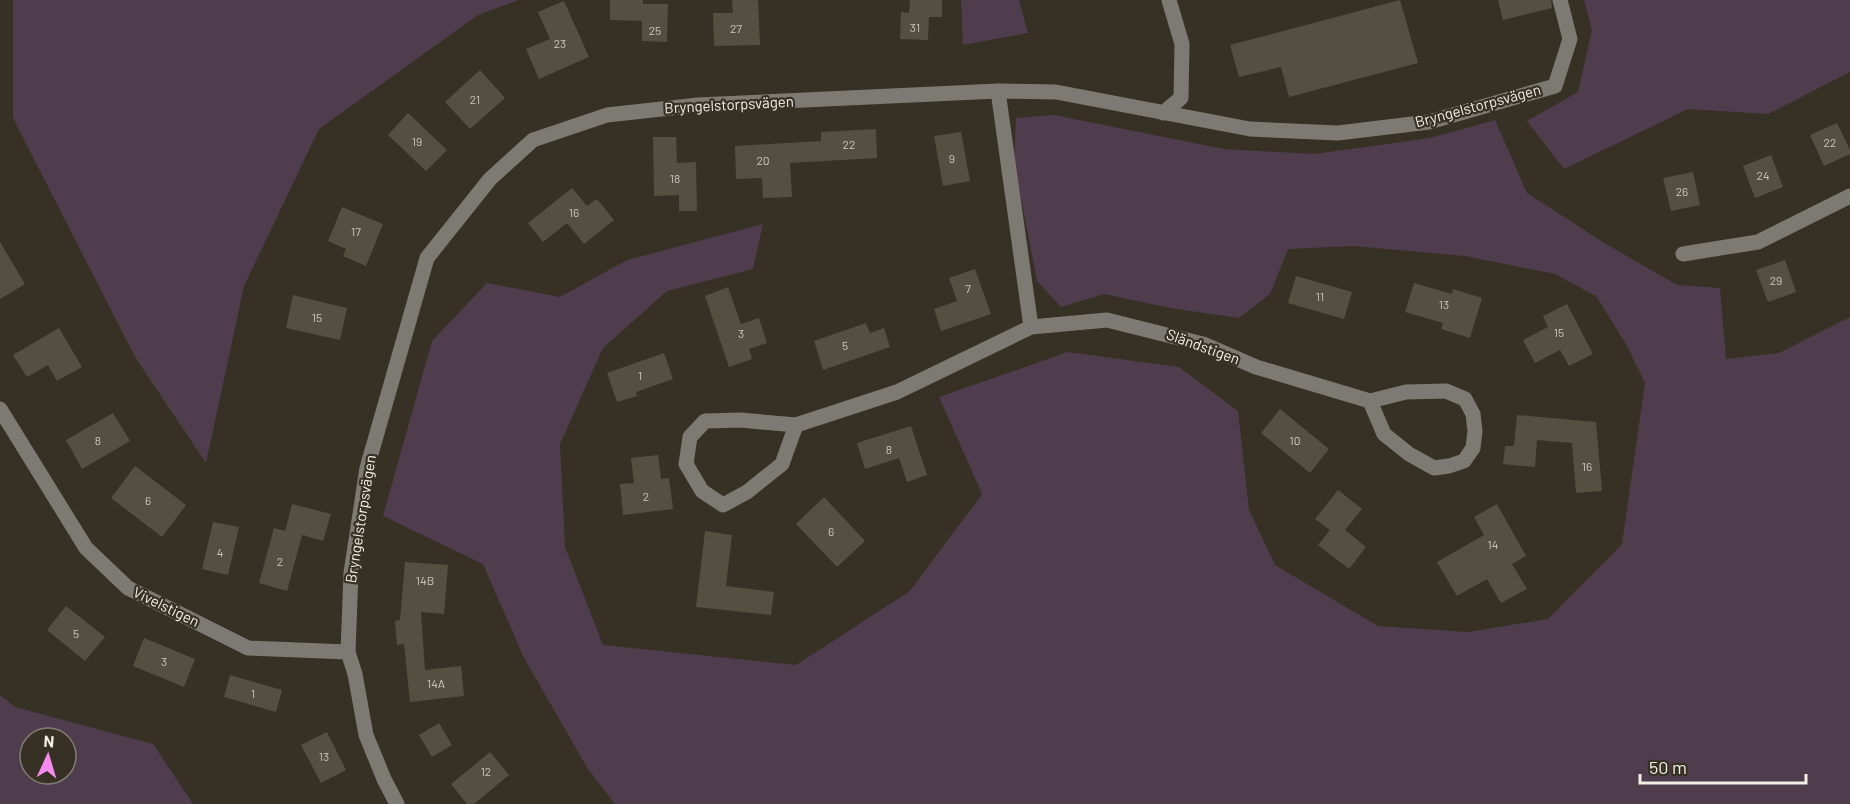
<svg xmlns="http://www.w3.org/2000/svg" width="1850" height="804" viewBox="0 0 1850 804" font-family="Barlow,sans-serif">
  <rect width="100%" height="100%" fill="#363124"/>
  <g fill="#4f3d4d" fill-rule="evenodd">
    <polygon points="13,0 519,0 478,15 319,129 244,286 206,463 135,357 13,118"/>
    <polygon points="961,0 1019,0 1028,33 963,45"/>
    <polygon points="1584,0 1850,0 1850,72 1768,114 1688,109 1564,169 1527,121 1578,92 1592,30"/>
    <polygon points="1054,115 1224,149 1314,154 1430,138 1495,120 1527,193 1606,244 1677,285 1720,288 1726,359 1779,353 1850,317 1850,804 615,804 588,769 524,658 483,564 383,516 432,341 487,283 560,297 627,260 763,224 753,269 667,291 603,348 560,444 565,547 603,645 796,665 910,591 982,494 939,397 1068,352 1179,367 1238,411 1249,510 1275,565 1378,626 1468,632 1548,619 1622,544 1645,383 1627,346 1596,296 1555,274 1465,256 1353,246 1288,249 1270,294 1239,318 1170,308 1104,294 1061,307 1037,281 1014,161 1016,118"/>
    <path d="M0 695 15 707 153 744 193 804H0ZM30 738H66V774H30Z"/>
  </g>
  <g fill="#544f41">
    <polygon points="610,0 643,0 643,4 668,4 667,42 642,41 642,21 610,20"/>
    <polygon points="732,0 758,0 760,45 714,46 713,13 733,13"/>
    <polygon points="910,0 942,0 942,17 929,17 928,40 900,39 901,12 909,13"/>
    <polygon points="1400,0 1418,63 1289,97 1281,67 1239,77 1230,45"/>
    <polygon points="1498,0 1551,0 1552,8 1503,20"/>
    <polygon points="564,1 589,57 539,79 526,49 550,39 538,12"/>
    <polygon points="480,70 505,98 470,129 445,102"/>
    <polygon points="408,113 447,150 426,171 388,135"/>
    <polygon points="1837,123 1850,150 1850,154 1824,166 1810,135"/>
    <polygon points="876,129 877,158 790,163 792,197 763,198 762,178 736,179 735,146 821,141 821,132"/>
    <polygon points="961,132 970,181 943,186 934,136"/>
    <polygon points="653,137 676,137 677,163 696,162 697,211 679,211 679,195 654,196"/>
    <polygon points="1771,155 1783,187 1755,198 1743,166"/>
    <polygon points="1693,172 1700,205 1671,211 1663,178"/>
    <polygon points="572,188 587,206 597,199 614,220 584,244 567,223 543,242 528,223"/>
    <polygon points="342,207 383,224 366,266 343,256 346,249 328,241"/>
    <polygon points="0,242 25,284 0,299"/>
    <polygon points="1785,260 1796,292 1768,302 1756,270"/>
    <polygon points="975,269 991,314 941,331 934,309 957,301 949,278"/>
    <polygon points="1296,276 1352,292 1344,319 1288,303"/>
    <polygon points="1414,283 1452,294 1453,289 1482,298 1470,338 1441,329 1443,323 1405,312"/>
    <polygon points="728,287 741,324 759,318 767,343 749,349 752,359 729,367 705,296"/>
    <polygon points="293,295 347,308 340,340 286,328"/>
    <polygon points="1567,304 1593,354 1569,366 1560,350 1535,363 1523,340 1548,327 1543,316"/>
    <polygon points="866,323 870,333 884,328 890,347 823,370 814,341"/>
    <polygon points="59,328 82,367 57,381 48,365 27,377 13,355"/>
    <polygon points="664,353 673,379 636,392 637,396 617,402 607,373"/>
    <polygon points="1280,409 1329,449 1310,473 1261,433"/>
    <polygon points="113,413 130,441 82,469 66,440"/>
    <polygon points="1517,415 1596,422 1602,491 1576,493 1572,443 1537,440 1535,467 1503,464 1505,446 1514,446"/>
    <polygon points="911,426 927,475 907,482 899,458 865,469 857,443"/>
    <polygon points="658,455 661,479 669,478 673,509 623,515 620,484 634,483 631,458"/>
    <polygon points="135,466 186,505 162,537 111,498"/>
    <polygon points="1338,490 1362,509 1345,530 1366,547 1349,569 1318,545 1330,530 1315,519"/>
    <polygon points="824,497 865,541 837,567 796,524"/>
    <polygon points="292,504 331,514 323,541 302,535 287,591 259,583 274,528 285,531"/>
    <polygon points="1497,504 1526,556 1512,564 1527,589 1501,603 1487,579 1457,596 1437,562 1484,535 1474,517"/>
    <polygon points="213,522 239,527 228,575 202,569"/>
    <polygon points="705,531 732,535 726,586 774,592 771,615 696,607"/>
    <polygon points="405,562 448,565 444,614 421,612 425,670 461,666 464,696 410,702 404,644 397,645 395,621 400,620"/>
    <polygon points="66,606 105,637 85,661 47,630"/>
    <polygon points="144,638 195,659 184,687 133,666"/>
    <polygon points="230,675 282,690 276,712 224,697"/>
    <polygon points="439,723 452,745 432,757 419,735"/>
    <polygon points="327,732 346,770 321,783 301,745"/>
    <polygon points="490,752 509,775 474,804 467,804 451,784"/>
  </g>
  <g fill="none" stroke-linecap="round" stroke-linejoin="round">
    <g stroke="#7d7a74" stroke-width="15">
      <polyline points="998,91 1031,327"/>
      <polyline points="1163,113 1181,98 1182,44 1169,0"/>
      <polyline points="1683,254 1758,242 1850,196"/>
      <polyline points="0,409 86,548 128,588 248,648 348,652"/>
      <polyline points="796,425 782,464 747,492 723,505 702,491 686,464 690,437 705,421 740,420 796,425 897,392 1031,327 1107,320 1203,344 1256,367 1370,401 1406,392 1446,391 1465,399 1473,414 1475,431 1473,448 1464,461 1449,466 1434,468 1409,454 1384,434 1370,401"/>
      <polyline points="397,804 384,779 366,735 355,674 348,652 351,573 367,468 427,258 490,179 533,140 607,115 698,105 998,91 1056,92 1250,129 1338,133 1429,122 1555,86 1570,39 1560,0"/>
    </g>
  </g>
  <g text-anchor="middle" stroke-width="4.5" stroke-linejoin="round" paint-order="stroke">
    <g font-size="12" fill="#cac7be">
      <text x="915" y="32">31</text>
      <text x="736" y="33">27</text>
      <text x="655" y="35">25</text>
      <text x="560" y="48">23</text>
      <text x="475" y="104">21</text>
      <text x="417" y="146">19</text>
      <text x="1830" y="147">22</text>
      <text x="849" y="149">22</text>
      <text x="952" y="163">9</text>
      <text x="763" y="165">20</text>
      <text x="1763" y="180">24</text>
      <text x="675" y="183">18</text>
      <text x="1682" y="196">26</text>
      <text x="574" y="217">16</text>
      <text x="356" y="236">17</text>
      <text x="1776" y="285">29</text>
      <text x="968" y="293">7</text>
      <text x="1320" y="301">11</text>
      <text x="1444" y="309">13</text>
      <text x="317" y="322">15</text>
      <text x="1559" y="337">15</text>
      <text x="741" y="338">3</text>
      <text x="845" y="350">5</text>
      <text x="640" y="380">1</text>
      <text x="98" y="445">8</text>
      <text x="1295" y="445">10</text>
      <text x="889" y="454">8</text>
      <text x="1587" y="471">16</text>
      <text x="646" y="501">2</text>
      <text x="148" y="505">6</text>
      <text x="831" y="536">6</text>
      <text x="1493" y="549">14</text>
      <text x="220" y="557">4</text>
      <text x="280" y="566">2</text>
      <text x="425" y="585">14B</text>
      <text x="76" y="638">5</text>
      <text x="164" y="666">3</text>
      <text x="436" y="688">14A</text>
      <text x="253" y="698">1</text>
      <text x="324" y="761">13</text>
      <text x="486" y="776">12</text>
    </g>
    <g font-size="15" fill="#f2efe7" stroke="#363124">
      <text transform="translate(729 105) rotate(-3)" y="5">Bryngelstorpsvägen</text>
      <text transform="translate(1478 106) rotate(-15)" y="5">Bryngelstorpsvägen</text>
      <text transform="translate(1203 347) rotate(20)" y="5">Sländstigen</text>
      <text transform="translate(361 519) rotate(-81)" y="5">Bryngelstorpsvägen</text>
      <text transform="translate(166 607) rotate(26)" y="5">Vivelstigen</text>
    </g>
  </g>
  <g transform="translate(48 756) rotate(4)"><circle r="28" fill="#363124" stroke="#817d72" stroke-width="1.5"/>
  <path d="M0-4.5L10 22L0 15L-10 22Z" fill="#f589ee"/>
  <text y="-9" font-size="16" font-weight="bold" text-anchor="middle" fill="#f2efe7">N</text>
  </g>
  <path d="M1640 774v9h166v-9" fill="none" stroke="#f2efe7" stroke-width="3"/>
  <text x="1649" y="774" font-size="18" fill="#f2efe7" stroke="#363124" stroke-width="4.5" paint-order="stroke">50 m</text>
</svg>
